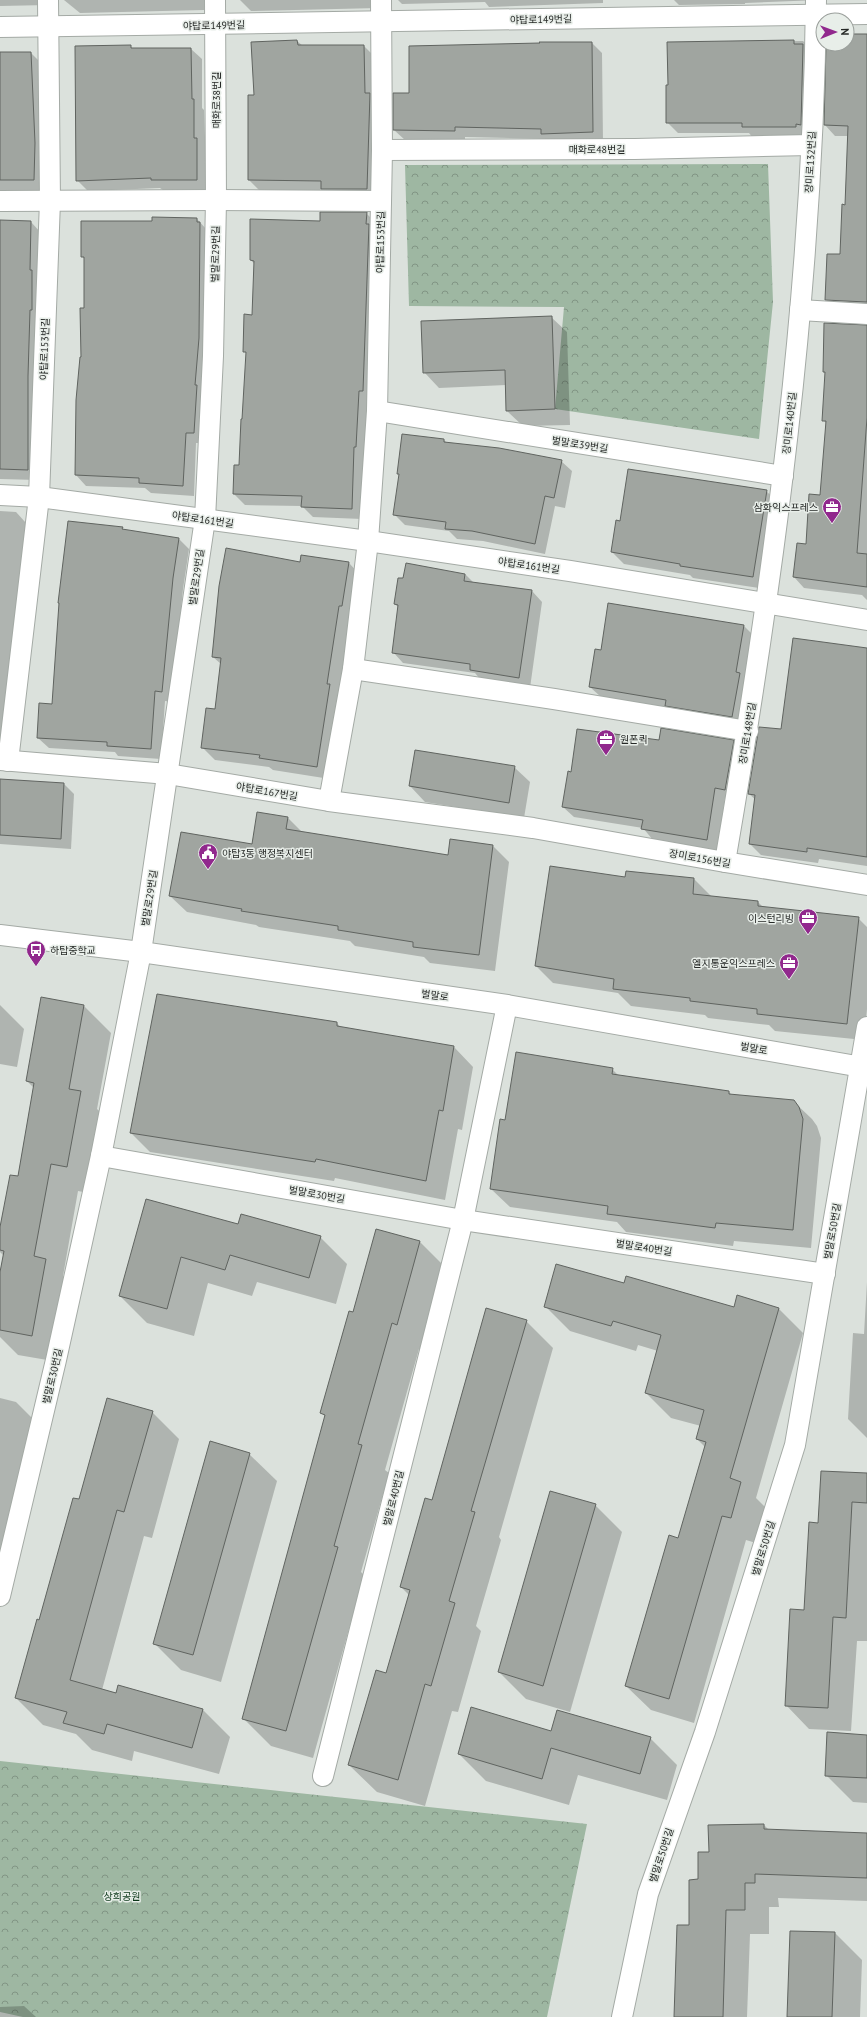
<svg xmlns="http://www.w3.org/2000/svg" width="867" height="2017" viewBox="0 0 867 2017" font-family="'PT Sans','Noto Sans KR',sans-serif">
  <defs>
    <pattern id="park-crowns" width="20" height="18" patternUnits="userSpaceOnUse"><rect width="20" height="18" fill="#9eb7a2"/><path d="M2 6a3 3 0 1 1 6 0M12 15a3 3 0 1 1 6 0" fill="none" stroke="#819584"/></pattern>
  </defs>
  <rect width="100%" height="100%" fill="#dbe1dc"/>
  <g fill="url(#park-crowns)">
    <polygon points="768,164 773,302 759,439 555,409 564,307 409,306 405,165"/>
    <polygon points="0,1761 587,1824 547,2017 23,2017 0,2012"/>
  </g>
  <g fill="#0003">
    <polygon points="0,0 54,0 48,5 0,6"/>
    <polygon points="64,0 204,0 204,10 80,13"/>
    <polygon points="389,0 378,8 251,11 240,0"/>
    <polygon points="398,0 603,0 603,3 489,7 485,2 402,4"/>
    <polygon points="674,0 819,0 745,3 745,4 679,5"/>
    <polygon points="847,35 867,35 867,312 837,310 826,300 841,255 846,206 848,136 835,136 825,125 827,44 847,44"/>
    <polygon points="297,41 303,46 364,46 375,57 377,200 260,191 249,180 249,96 255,96"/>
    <polygon points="803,41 814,51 806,137 753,138 749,133 678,133 668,123 670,86 668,43"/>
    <polygon points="592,43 602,53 603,143 553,144 547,139 465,137 465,141 405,140 394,130"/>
    <polygon points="130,46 133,49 191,49 202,59 202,108 204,110 207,191 163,190 160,188 88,191 77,180"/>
    <polygon points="0,53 31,53 41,63 44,190 0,190"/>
    <polygon points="366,213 377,224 362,519 313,517 302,506 245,505 234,494 240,466 243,420 247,354 244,351 253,316 255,265 251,260 321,222"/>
    <polygon points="197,219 207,230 204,443 196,443 194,496 151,493 145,488 86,486 76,475 85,309 85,260 82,256 153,222"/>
    <polygon points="0,221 31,222 41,233 38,480 0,479"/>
    <polygon points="551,317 567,332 570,425 523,426 507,411 506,385 439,388 424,372"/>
    <polygon points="867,326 867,600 862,595 804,588 794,577 807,545 821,496 827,424 823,420 826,375 824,372"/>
    <polygon points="444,440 447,443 561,461 572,471 565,508 555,506 545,554 483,541 457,539 449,531 405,525 394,514 400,475 398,473"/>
    <polygon points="766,491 779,503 765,589 693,578 690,575 624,564 612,552 621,522"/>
    <polygon points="0,511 16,512 26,523 3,738 0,738"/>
    <polygon points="122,528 124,530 179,539 189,549 183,589 172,702 165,701 161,759 118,756 115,752 49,748 38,738 53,705 60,604 59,603"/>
    <polygon points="301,563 349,563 361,576 330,779 273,770 269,767 215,760 202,747 215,711 221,664 213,657"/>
    <polygon points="465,574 474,583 532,591 542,602 530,688 481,680 475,673 403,663 393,652 399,608 395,604"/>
    <polygon points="743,625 754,636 742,727 601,697 590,687 602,651"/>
    <polygon points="867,649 867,866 819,859 818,863 761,855 750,844 756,800 749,794 781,730"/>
    <polygon points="660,741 733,741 744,752 736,800 725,798 717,850 653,840 643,828 574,817 563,807 572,773"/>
    <polygon points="514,767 530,782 524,818 425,802 410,786"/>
    <polygon points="0,779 64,784 74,794 71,849 0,844"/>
    <polygon points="287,817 303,833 448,856 493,846 509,862 495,971 430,963 424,957 355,946 350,941 259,927 256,925 187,912 170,896 252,845"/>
    <polygon points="627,872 694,879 711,896 758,902 763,907 858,918 867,927 867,1009 864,1040 775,1031 769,1025 708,1018 705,1015 631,1006 618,993 553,983 536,966 626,878"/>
    <polygon points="42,998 84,1006 111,1033 97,1109 108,1119 94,1194 78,1191 63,1276 73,1287 59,1362 18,1355 0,1337 0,1277 4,1256 0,1252 0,1233 18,1177 34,1088 27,1081"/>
    <polygon points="0,1005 24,1029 17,1067 0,1064"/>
    <polygon points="337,1023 341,1028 454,1047 473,1067 462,1130 458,1129 445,1200 335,1178 334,1181 150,1152 131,1133"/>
    <polygon points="612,1069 619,1076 729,1092 732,1095 793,1101 812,1119 817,1126 821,1138 811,1248 734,1241 733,1246 626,1232 617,1222 510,1207 491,1189 506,1121"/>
    <polygon points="147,1200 239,1226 320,1237 347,1264 336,1304 257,1282 252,1296 208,1283 194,1336 147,1323 120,1296"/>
    <polygon points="377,1230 420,1242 447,1269 424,1351 419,1349 385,1470 389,1473 361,1572 364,1575 313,1758 271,1746 244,1719 326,1417 322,1413 354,1313"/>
    <polygon points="867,1282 867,1438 848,1419 853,1333 864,1334"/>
    <polygon points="625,1284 735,1309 778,1308 803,1333 756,1498 766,1508 756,1543 746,1540 694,1723 651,1710 626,1686 679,1539 705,1447 697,1439 701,1426 671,1418 646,1393 658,1351 638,1345 636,1351 570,1331 545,1306"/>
    <polygon points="526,1321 553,1348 499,1537 501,1540 476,1626 481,1631 458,1712 452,1711 425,1806 377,1792 349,1765 387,1674 409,1595 401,1587 432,1501"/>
    <polygon points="0,1398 16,1402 39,1425 0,1556"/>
    <polygon points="152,1412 179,1439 152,1538 144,1536 102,1690 203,1710 230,1737 219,1774 134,1751 132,1761 92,1750 76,1734 43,1725 16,1698 79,1500"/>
    <polygon points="249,1454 277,1481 221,1682 181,1670 154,1643"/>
    <polygon points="867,1474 867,1641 857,1641 851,1731 809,1729 786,1705 805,1611 819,1524"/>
    <polygon points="595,1505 622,1532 570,1712 526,1699 499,1672"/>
    <polygon points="551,1732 650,1738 677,1765 667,1800 578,1775 569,1805 486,1781 459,1754"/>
    <polygon points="867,1736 867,1803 853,1802 826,1775"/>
    <polygon points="764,1825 769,1830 867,1834 867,1901 778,1898 779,1907 769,1907 769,1934 750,1934 747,2017 675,2017 699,1880 710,1853"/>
    <polygon points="791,1932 835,1933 862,1960 860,2017 788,2017"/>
    <polygon points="24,2006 36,2017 0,2017 0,2007"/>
  </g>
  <g fill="#a0a5a0" stroke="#606460">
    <polygon points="847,34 867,34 867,302 825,300 827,254 840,254 842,204 845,205 848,126 824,125 826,44 847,44"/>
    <polygon points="297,40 298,45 364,45 365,93 370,93 367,189 321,189 321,181 248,180 248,95 254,95 251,42"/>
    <polygon points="794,40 794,44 803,44 801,125 796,124 796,127 742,127 742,123 666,123 666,85 668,85 667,42"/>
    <polygon points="539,42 592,42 593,132 541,134 541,129 455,127 455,131 393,130 393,93 409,93 409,46 540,43"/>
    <polygon points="131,45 131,48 191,48 192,99 194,99 194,138 197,138 197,180 151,180 151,178 76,181 75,46"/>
    <polygon points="0,52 31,52 35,143 34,180 0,180"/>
    <polygon points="320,212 367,212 366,224 369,224 363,391 359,391 356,447 354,447 352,509 301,507 302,496 233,494 234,465 239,465 241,419 242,419 246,352 243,352 244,314 252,315 254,261 250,260 250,219 320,221"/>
    <polygon points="152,217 197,218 197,222 200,222 199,338 195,385 197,385 194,433 186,433 183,486 139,483 139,478 75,475 76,400 80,357 81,357 80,308 84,308 84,257 81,257 81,221 152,221"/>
    <polygon points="0,220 31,221 30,270 32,270 32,310 30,310 28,376 28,470 0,469"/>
    <polygon points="552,316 555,409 506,411 505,370 423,373 421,321"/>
    <polygon points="824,323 867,325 867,418 857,553 867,554 867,587 793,577 797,543 806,544 809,494 820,495 826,421 822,421 825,372 823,372"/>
    <polygon points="402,434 444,439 444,442 499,448 562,460 554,498 545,496 535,544 472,531 445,529 446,522 393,515 399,474 397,474"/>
    <polygon points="628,469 767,490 753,577 680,566 680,564 611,552 616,520 620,521"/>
    <polygon points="68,521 123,527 122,529 179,538 173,578 162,692 155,691 151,749 107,746 107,742 37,738 39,703 52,704 59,603 58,603"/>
    <polygon points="226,548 300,562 301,555 349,562 342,606 339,606 327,684 330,684 317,767 259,758 260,755 201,748 206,708 215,709 221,658 212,657 219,586"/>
    <polygon points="406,563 465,574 464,581 532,590 519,678 470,670 470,664 392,653 398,605 394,604 398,578 403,578"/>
    <polygon points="608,603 744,625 736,672 740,673 732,717 665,706 666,700 589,687 595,649 601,650"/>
    <polygon points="793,638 867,648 867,857 807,848 807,852 749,844 755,795 748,794 759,727 781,729"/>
    <polygon points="661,728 734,740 725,790 715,788 707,840 641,829 643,820 562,807 568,771 571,772 577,729 659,740"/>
    <polygon points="415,750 515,766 509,803 409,786"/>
    <polygon points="0,779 64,783 61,839 0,835"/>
    <polygon points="257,812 288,817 286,829 448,855 450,839 493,845 479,955 413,947 413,942 338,930 338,926 241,911 242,909 169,896 181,832 252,844"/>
    <polygon points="550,866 625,877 626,871 694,878 693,894 758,901 758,906 859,917 847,1024 757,1014 757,1009 690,1001 690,998 613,989 614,979 535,966"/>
    <polygon points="157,994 337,1022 337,1026 454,1046 443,1111 439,1110 426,1181 316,1159 315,1162 130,1133"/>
    <polygon points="41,997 84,1005 69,1089 81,1091 67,1167 51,1164 34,1256 46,1259 32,1336 0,1330 0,1272 4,1251 0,1250 0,1227 10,1175 18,1176 34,1083 26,1081"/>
    <polygon points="516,1052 613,1068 612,1074 729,1091 729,1094 794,1100 799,1107 803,1119 793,1230 716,1223 715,1228 607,1214 608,1206 490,1189 500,1119 505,1120"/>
    <polygon points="146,1199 238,1224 241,1214 321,1236 309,1278 230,1255 225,1270 181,1257 167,1309 119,1296"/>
    <polygon points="376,1229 420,1241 397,1325 392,1323 358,1444 362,1445 334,1546 338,1547 286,1731 242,1719 325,1415 320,1413 349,1311 353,1312"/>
    <polygon points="556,1264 624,1283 626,1276 734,1307 737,1295 779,1308 730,1478 741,1482 731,1518 722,1516 669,1699 625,1686 669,1535 678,1538 706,1442 696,1439 704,1410 645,1393 661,1335 613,1321 611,1326 544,1307"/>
    <polygon points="486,1308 527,1320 471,1511 475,1512 449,1601 455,1603 431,1686 425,1684 398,1780 348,1765 376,1670 386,1673 410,1590 400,1587 425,1498 432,1500"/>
    <polygon points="107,1398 153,1411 124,1512 117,1510 70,1680 116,1693 118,1685 203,1709 192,1748 107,1724 104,1734 63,1723 67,1712 15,1698 37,1619 39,1620 73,1498 79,1499"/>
    <polygon points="210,1441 250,1453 193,1655 153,1644"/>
    <polygon points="821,1471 867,1473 867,1503 852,1502 846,1618 833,1617 828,1708 785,1706 790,1609 804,1610 809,1522 818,1523"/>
    <polygon points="550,1491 596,1504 543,1686 498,1672"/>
    <polygon points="471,1707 551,1731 557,1710 651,1737 640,1774 551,1748 542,1779 458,1754"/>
    <polygon points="827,1732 867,1735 867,1778 825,1776"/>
    <polygon points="764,1824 764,1829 867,1833 867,1878 755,1874 755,1883 745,1883 745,1910 726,1910 723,2017 674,2017 677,1925 689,1925 689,1880 698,1879 698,1852 709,1852 708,1825"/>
    <polygon points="790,1931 835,1932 832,2017 787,2017"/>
  </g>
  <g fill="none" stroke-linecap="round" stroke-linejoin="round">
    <defs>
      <g id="minor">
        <polyline points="0,27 867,14"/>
        <polyline points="382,150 635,149 811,145"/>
        <polyline points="0,201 216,200 381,201"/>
        <polyline points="800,310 867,314"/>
        <polyline points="377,411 783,476"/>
        <polyline points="0,495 39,497 368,541 570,571 867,620"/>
        <polyline points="353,669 554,699 748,731"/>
        <polyline points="0,760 168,774 329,801 533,828 725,862 867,885"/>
        <polyline points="8,761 39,497 50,201 48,0"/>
        <polyline points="329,801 353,669 368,541 377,411 382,150 381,0"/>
        <path d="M725 862C774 577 813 290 816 0"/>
        <polyline points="0,935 141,952 507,1005 867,1068"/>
        <polyline points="101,1156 463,1220 825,1274"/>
        <polyline points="0,1596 56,1360 101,1156 141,952 205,519 213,356 216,200 215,0"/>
        <polyline points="323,1776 463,1220 507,1005"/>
        <polyline points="622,2017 648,1894 705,1732 795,1445 867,1027"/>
      </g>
    </defs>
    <use href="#minor" stroke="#a4aaa5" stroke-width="22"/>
    <use href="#minor" stroke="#fff" stroke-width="20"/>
  </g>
  <defs>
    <symbol id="office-pin" viewBox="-11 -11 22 30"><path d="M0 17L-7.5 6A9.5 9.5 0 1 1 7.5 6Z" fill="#91288d" stroke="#e8eee9"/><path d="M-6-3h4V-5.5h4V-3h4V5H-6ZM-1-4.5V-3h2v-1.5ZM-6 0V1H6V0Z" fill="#fff"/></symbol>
    <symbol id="civic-pin" viewBox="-11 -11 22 30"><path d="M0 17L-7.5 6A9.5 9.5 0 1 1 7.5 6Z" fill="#91288d" stroke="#e8eee9"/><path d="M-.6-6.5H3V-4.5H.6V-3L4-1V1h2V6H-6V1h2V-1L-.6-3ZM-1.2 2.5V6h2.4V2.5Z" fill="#fff"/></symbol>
    <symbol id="bus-pin" viewBox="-11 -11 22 30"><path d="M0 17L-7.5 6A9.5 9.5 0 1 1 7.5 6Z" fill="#91288d" stroke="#e8eee9"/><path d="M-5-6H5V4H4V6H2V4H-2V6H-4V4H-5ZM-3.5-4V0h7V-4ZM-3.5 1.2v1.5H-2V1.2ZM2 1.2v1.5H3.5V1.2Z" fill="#fff"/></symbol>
  </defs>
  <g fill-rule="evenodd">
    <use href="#office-pin" x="821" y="496" width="22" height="30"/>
    <use href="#office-pin" x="595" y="728" width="22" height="30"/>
    <use href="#civic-pin" x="197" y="842" width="22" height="30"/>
    <use href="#office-pin" x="797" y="907" width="22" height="30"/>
    <use href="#bus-pin" x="25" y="939" width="22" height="30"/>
    <use href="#office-pin" x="778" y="952" width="22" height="30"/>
  </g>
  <g text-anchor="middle" stroke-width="3" stroke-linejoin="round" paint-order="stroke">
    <g font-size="10" fill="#252826" stroke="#e8eee9">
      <text transform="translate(541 19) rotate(-1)" y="4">야탑로149번길</text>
      <text transform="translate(214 25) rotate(-1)" y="4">야탑로149번길</text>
      <text transform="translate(216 100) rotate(-90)" y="4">매화로38번길</text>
      <text x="597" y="153">매화로48번길</text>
      <text transform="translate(810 162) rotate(-87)" y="4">장미로132번길</text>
      <text transform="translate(380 242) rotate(-89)" y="4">야탑로153번길</text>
      <text transform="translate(215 254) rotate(-89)" y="4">벌말로29번길</text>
      <text transform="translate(44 349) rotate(-88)" y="4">야탑로153번길</text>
      <text transform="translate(789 423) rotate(-84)" y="4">장미로140번길</text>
      <text transform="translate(580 444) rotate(9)" y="4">벌말로39번길</text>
      <text transform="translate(203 519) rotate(8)" y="4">야탑로161번길</text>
      <text transform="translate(529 565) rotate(8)" y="4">야탑로161번길</text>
      <text transform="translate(196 577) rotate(-82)" y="4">벌말로29번길</text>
      <text transform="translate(747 733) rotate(-81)" y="4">장미로148번길</text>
      <text transform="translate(267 791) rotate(10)" y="4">야탑로167번길</text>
      <text transform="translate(700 858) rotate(10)" y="4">장미로156번길</text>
      <text transform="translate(149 898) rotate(-81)" y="4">벌말로29번길</text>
      <text transform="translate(435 995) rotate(8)" y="4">벌말로</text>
      <text transform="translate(754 1048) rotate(10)" y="4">벌말로</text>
      <text transform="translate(317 1194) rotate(10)" y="4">벌말로30번길</text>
      <text transform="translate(832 1231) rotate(-80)" y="4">벌말로50번길</text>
      <text transform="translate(644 1247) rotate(9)" y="4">벌말로40번길</text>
      <text transform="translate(52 1376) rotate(-77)" y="4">벌말로30번길</text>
      <text transform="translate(393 1498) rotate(-76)" y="4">벌말로40번길</text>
      <text transform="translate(763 1548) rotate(-73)" y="4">벌말로50번길</text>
      <text transform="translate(661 1855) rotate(-72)" y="4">벌말로50번길</text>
    </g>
    <g font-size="10" fill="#252826" stroke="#e8eee9" text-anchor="end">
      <text x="818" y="511">삼화익스프레스</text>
      <text x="620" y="743" text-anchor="start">원폰퀵</text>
      <text x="222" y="857" text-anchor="start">야탑3동 행정복지센터</text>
      <text x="794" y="922">이스턴리빙</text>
      <text x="50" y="954" text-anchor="start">하탑중학교</text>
      <text x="775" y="967">엘지통운익스프레스</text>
    </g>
    <g font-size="10" fill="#093517" stroke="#e8eee9">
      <text x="122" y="1900">상희공원</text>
    </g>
  </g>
  <g transform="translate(835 32) rotate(89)"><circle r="19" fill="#e8eee9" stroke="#9a9f9b"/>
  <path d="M0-3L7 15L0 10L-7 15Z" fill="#91288d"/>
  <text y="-6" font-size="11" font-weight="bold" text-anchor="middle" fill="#252826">N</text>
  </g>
</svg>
